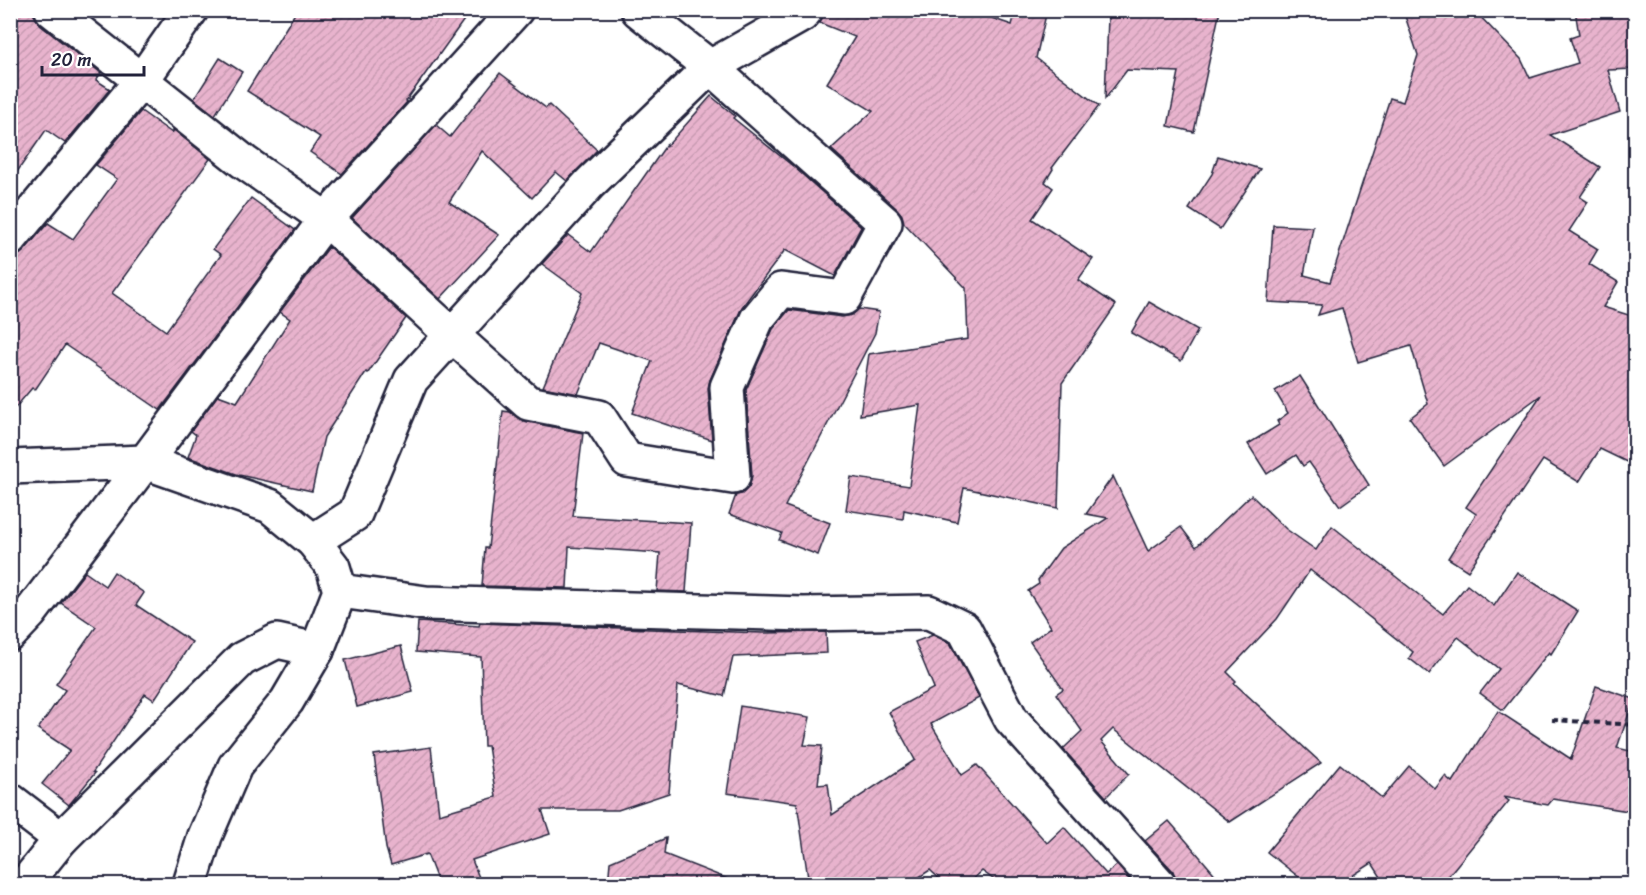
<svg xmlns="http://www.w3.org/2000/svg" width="1646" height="895" viewBox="0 0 1646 895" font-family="Sriracha,sans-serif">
  <defs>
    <pattern id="building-hatch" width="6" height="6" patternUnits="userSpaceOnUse" patternTransform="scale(1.5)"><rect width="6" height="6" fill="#e8b3cd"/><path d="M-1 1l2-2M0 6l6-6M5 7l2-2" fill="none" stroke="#c79ab1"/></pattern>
  </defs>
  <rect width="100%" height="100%" fill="#fff"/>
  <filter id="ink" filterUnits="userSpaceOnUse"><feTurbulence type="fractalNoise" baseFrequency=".0167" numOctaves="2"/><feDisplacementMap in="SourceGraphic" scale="12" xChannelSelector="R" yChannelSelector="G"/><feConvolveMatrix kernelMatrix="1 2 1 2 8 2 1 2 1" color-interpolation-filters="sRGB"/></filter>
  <g filter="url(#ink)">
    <g fill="url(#building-hatch)" stroke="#22223b" stroke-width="1.5">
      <polygon points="10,10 29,10 34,15 40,25 101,73 96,80 110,89 65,143 46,130 10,182"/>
      <polygon points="297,10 471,10 406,101 407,102 342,174 310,152 320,137 247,91"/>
      <polygon points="824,10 968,10 1012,25 1016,10 1047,10 1036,58 1099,106 1052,168 1053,169 1045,182 1053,188 1032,219 1093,259 1078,280 1116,305 1062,383 1058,508 964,488 957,522 904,510 903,519 846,510 851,477 909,486 920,405 860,415 869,354 968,339 966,288 904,223 902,215 897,209 831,149 873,111 827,83 855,37 820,23"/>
      <polygon points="1112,10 1220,10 1194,132 1168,126 1179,72 1127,70 1105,99 1108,17 1112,17"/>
      <polygon points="1403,10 1474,10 1521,59 1530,78 1578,63 1570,38 1579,35 1575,10 1635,10 1635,69 1608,70 1620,112 1550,135 1600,167 1580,197 1588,202 1569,231 1598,249 1589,264 1618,282 1603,307 1635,317 1635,466 1600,449 1579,482 1543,460 1468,571 1448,558 1476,514 1466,507 1541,395 1444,466 1410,418 1428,404 1411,346 1358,362 1342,308 1318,315 1322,305 1268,302 1273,225 1313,227 1304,275 1330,282 1390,98 1403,102 1418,55"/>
      <polygon points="220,58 242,72 215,115 194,99"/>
      <polygon points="500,73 546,108 549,105 597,150 567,181 556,172 532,198 482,151 449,202 499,235 440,299 352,218 436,125 450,137"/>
      <polygon points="711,96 735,116 733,118 794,167 861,227 835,276 785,250 742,307 710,380 708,388 712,440 632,413 652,361 599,343 578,394 543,387 582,293 542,264 568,235 591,252 667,144 668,145"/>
      <polygon points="141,111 172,133 174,130 210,159 112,293 166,331 221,255 213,249 251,198 295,230 160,410 65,345 35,390 32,388 10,414 10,257 17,256 24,251 48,223 73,239 117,179 96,165"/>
      <polygon points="1218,156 1260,169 1220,229 1189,209 1212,174"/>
      <polygon points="329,247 406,318 368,373 366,372 324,437 312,491 239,475 188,457 196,435 191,431 218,395 237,402 290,319 280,312"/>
      <polygon points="1149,302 1198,330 1181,361 1131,333"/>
      <polygon points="859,309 879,312 875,333 785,506 830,523 818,555 779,540 782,533 729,514 736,495 742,494 749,487 752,476 746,390 773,329 789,310 842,317 852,315"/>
      <polygon points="1300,376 1369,485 1340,506 1309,462 1303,466 1296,455 1267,474 1248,444 1279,425 1277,421 1288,413 1275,391"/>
      <polygon points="503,411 510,412 524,421 583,433 573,516 691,523 686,592 657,591 660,553 569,547 567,588 482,586 485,548 488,548"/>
      <polygon points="1113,476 1148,551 1181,527 1196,547 1251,495 1286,529 1316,550 1332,526 1443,614 1467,585 1494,606 1517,572 1578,611 1551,654 1549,652 1503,710 1480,693 1499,669 1458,637 1429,674 1409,658 1413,652 1310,570 1277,619 1227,672 1236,681 1234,683 1321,763 1230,822 1113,729 1101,741 1129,774 1106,797 1063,749 1082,731 1056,694 1063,689 1030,642 1051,627 1028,591 1039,584 1038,580 1061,548 1108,518 1086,514"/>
      <polygon points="85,572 105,586 114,572 144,593 136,605 192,642 154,700 145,694 93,772 95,773 69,805 42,784 70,750 38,729 65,690 56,684 96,627 61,603"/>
      <polygon points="418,622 479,626 480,623 763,633 826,632 827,653 733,657 724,696 678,685 669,793 618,810 542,810 550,834 472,860 482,885 439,885 427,854 391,865 386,848 374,755 431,747 439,814 496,797 488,746 484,746 481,657 416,652"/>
      <polygon points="933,635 950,643 979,698 931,724 962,775 977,765 1047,843 1064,827 1106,874 1117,865 1134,885 1001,885 982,871 967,885 946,885 930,870 907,885 809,885 797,803 727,793 740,706 810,717 804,745 822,746 818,785 828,784 832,815 915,760 889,712 934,688 915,642"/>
      <polygon points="401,646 413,692 357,707 345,660"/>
      <polygon points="1596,686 1634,699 1617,748 1635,752 1635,812 1553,799 1548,805 1503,797 1509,801 1441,885 1386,885 1372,863 1338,885 1309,885 1267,852 1340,764 1382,798 1409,766 1435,789 1445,776 1452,782 1498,711 1571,759"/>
      <polygon points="1169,821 1182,836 1224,885 1177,885 1173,871 1145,841"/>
      <polygon points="666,838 664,854 738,883 738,885 608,885 610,862"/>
    </g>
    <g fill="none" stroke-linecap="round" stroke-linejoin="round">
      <defs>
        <g id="minor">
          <polyline points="52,10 244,162 326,219 452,335 528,403 599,417 627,460 733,477 727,387 757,319 781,290 844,298 885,223 710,67 638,10"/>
          <polyline points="10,239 142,80 191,10"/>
          <polyline points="313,541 355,514 411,380 590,183 710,67 802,15 806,10"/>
          <polyline points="340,591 426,603 803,614 929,612 964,629 1011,719 1159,884"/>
          <polyline points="10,634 30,613 145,462 326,219 516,10"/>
          <polyline points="10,800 61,839"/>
          <polyline points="25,884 61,839 242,659 277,641 317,650"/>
        </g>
        <polyline id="tertiary" points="10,467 145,462 270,506 313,541 333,567 340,591 317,650 287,701 235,766 205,836 190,884"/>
      </defs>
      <use href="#minor" stroke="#22223b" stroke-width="38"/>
      <use href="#tertiary" stroke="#22223b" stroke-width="38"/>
      <polyline stroke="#22223b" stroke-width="4" stroke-dasharray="6 4.5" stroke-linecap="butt" points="1552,720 1636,725"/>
      <use href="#minor" stroke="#fff" stroke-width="33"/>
      <use href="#tertiary" stroke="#fff" stroke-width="33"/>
    </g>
  </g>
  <rect width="1646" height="895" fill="none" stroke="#fff" stroke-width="36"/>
  <rect x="18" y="18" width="1610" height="859" fill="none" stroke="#22223b" stroke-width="2" filter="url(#ink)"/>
  <path d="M42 66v9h102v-9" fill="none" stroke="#22223b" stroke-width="3"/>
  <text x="51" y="66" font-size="18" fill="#22223b" stroke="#ffffff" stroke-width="4.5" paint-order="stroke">20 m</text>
</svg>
